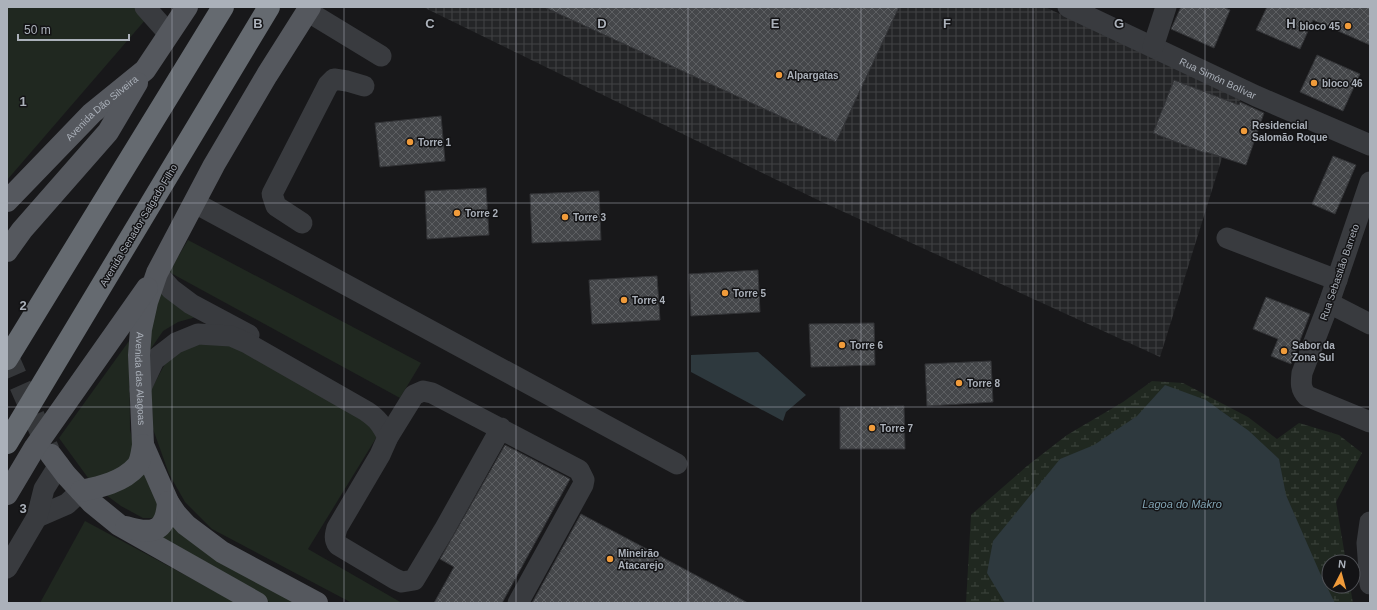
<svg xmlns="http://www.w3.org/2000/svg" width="1377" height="610" viewBox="0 0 1377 610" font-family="Arial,sans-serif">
  <defs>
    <pattern id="industrial-grid" width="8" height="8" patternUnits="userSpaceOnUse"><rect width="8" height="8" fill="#242527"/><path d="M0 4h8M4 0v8" fill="none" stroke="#414244"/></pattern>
    <pattern id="wetland-marsh" width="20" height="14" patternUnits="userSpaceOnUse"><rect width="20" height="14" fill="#202820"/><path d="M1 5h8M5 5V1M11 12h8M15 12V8" fill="none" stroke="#3e453e"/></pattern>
    <pattern id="building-cross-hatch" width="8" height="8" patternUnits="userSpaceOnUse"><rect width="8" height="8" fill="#45474a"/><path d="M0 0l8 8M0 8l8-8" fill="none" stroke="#5d5f62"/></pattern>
  </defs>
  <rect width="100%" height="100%" fill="#18181a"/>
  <polygon fill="url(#industrial-grid)" points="423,7 1045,7 1241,97 1160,357 820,201"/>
  <g fill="#202820">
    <polygon points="7,7 135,7 146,19 7,180"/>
    <polygon points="188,240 421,363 400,398 169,272"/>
    <polygon points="164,281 196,317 178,322 163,331 150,350 150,321"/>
    <polygon points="219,338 381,430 308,549 402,603 352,603 212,529 185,502 169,474 153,429 151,390 167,360 191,345"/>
    <polygon points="129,341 130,430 135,450 162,510 158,518 143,518 121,506 94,486 59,438"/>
    <polygon points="85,521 237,603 40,603"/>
    <polygon points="174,523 302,603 271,603 157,536"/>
  </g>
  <polygon fill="url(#wetland-marsh)" points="1152,381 1183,383 1248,417 1277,439 1299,423 1339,435 1362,453 1336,502 1346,562 1329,562 1329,586 1350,586 1353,603 966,603 971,515 1027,466 1067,435 1123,402"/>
  <g fill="#2e393e">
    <polygon points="758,352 806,395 786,412 783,421 691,372 691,355"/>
    <polygon points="1165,385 1206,400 1249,431 1279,459 1286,495 1320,573 1335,603 1005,603 987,573 993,541 1060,459 1094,445 1137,416"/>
  </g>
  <g fill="url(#building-cross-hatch)" stroke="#323336">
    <polygon points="544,7 899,7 836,142"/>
    <polygon points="1181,7 1223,7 1230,10 1214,48 1171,29"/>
    <polygon points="1267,7 1370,7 1370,45 1313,20 1300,49 1256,30"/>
    <polygon points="1317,55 1360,74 1343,111 1300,92"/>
    <polygon points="1174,80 1239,105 1240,102 1264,113 1246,165 1206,152 1205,153 1153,133"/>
    <polygon points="441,116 445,161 380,167 375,123"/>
    <polygon points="1333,156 1356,165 1335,214 1312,204"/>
    <polygon points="486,188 489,235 427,239 425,191"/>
    <polygon points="599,191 601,240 532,243 530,194"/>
    <polygon points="758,270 760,312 691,316 689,274"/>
    <polygon points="657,276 660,320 592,324 589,280"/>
    <polygon points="1266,297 1310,314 1291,364 1271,356 1278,339 1253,329"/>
    <polygon points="874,323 875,365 811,367 809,324"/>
    <polygon points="991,361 993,402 927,406 925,364"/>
    <polygon points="904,406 905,449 840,449 840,407"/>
    <polygon points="505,445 570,479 502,603 434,603 454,567 440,559"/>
    <polygon points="581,514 748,603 532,603"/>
  </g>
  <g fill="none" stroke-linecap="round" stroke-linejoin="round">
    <polyline stroke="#35373a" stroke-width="22" stroke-dasharray="22 11" stroke-linecap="butt" points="7,355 49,451"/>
    <g stroke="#393b3f" stroke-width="21">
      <polyline points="145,7 169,34"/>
      <path id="s1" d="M1068 7 1256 96 1370 145"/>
      <polyline points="307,11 381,56"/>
      <polyline points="1153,47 1166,7"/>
      <path d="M1370 182 1329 303 1302 373C1301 382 1300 389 1307 396L1370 422"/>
      <polyline points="195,203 677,464"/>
      <polyline points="302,223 276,206 272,194 328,85 334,79 347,81 364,86"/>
      <polyline points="1227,238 1337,280"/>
      <polyline points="157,273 171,289 191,304 249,335"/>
      <polyline points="1329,303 1370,324"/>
      <path d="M140 390 154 360 176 343 198 334 231 336 247 343 366 411C378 419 381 424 388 437"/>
      <path d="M501 428 444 530 414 580 402 582 395 579 338 545C334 539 335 535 337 528L380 455 388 437 414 395 423 391 432 393 579 470 584 480 583 485 518 603"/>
      <polyline points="37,517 67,504 81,491"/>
      <polyline points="1370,522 1367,543 1370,584"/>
      <polyline points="7,568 37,517 44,489 59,465"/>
    </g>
    <g stroke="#55585e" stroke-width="22">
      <path id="s2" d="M310 7 267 75 214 165 157 273 147 302 141 329 139 355 143 445 168 502 176 514 186 525 222 552 317 603"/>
      <path id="s3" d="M7 201 92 113 145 70 187 7"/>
      <polyline points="7,251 22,230 108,132 137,83"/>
      <polyline points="51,455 66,475 92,503 119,525 257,603"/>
      <path d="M81 491C100 487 123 482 137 466 141 461 142 451 143 445"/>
      <polyline points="7,494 35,447 147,288"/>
      <path d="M126 527C153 535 166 532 168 502"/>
    </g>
    <g stroke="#656a70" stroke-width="22">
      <polyline points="7,359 223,7"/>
      <polyline points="7,443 269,7"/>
    </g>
  </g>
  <path fill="none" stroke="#abb1ba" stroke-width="1" stroke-opacity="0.55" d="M172 7V603M344 7V603M516 7V603M688 7V603M861 7V603M1033 7V603M1205 7V603M7 203H1370M7 407H1370"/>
  <g fill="#f09b3a" stroke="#131315" stroke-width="1.5">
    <circle cx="1348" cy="26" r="4"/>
    <circle cx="779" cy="75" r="4"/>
    <circle cx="1314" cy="83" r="4"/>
    <circle cx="1244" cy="131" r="4"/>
    <circle cx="410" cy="142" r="4"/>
    <circle cx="457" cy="213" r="4"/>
    <circle cx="565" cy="217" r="4"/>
    <circle cx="725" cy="293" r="4"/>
    <circle cx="624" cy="300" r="4"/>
    <circle cx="842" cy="345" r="4"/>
    <circle cx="1284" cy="351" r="4"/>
    <circle cx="959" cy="383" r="4"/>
    <circle cx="872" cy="428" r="4"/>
    <circle cx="610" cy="559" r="4"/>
  </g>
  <g text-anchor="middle" stroke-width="3" stroke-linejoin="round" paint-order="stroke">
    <g font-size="10" font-weight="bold" fill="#abb1ba" stroke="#131315" text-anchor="start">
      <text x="1340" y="30" text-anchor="end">bloco 45</text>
      <text x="787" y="79">Alpargatas</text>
      <text x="1322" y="87">bloco 46</text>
      <text x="1252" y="129">Residencial<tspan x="1252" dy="12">Salomão Roque</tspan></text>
      <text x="418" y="146">Torre 1</text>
      <text x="465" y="217">Torre 2</text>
      <text x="573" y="221">Torre 3</text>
      <text x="733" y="297">Torre 5</text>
      <text x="632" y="304">Torre 4</text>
      <text x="850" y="349">Torre 6</text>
      <text x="1292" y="349">Sabor da<tspan x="1292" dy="12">Zona Sul</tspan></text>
      <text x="967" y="387">Torre 8</text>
      <text x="880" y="432">Torre 7</text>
      <text x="618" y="557">Mineirão<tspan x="618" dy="12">Atacarejo</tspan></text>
    </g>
    <g font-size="10" fill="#abb1ba" stroke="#131315">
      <text dy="4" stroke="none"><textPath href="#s1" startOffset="166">Rua Simón Bolívar</textPath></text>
      <text dy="4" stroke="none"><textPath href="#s3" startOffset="133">Avenida Dão Silveira</textPath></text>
      <text transform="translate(138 225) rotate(-59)" y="4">Avenida Senador Salgado Filho</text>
      <text transform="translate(1339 272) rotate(-71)" y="4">Rua Sebastião Barreto</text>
      <text dy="4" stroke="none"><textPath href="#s2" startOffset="415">Avenida das Alagoas</textPath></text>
    </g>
    <g font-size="11" font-style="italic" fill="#82a4b4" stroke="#131315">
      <text x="1182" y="508">Lagoa do Makro</text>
    </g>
  </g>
  <g font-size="13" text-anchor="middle" font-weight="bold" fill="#abb1ba" stroke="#131315" stroke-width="3" stroke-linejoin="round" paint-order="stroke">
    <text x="258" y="28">B</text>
    <text x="430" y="28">C</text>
    <text x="602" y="28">D</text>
    <text x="775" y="28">E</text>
    <text x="947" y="28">F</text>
    <text x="1119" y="28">G</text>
    <text x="1291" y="28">H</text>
    <text x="23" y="106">1</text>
    <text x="23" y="310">2</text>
    <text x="23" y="513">3</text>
  </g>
  <rect width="1377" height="610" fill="none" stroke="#abb1ba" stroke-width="16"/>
  <g transform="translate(1341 574) rotate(6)"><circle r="19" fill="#131315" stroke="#505257"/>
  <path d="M0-3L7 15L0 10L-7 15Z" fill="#f09b3a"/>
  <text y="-6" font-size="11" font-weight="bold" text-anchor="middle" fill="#abb1ba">N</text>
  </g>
  <path d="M18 34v6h111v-6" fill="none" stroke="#abb1ba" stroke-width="2"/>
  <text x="24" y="34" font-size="12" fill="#abb1ba" stroke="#131315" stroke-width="3" paint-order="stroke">50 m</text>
</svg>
